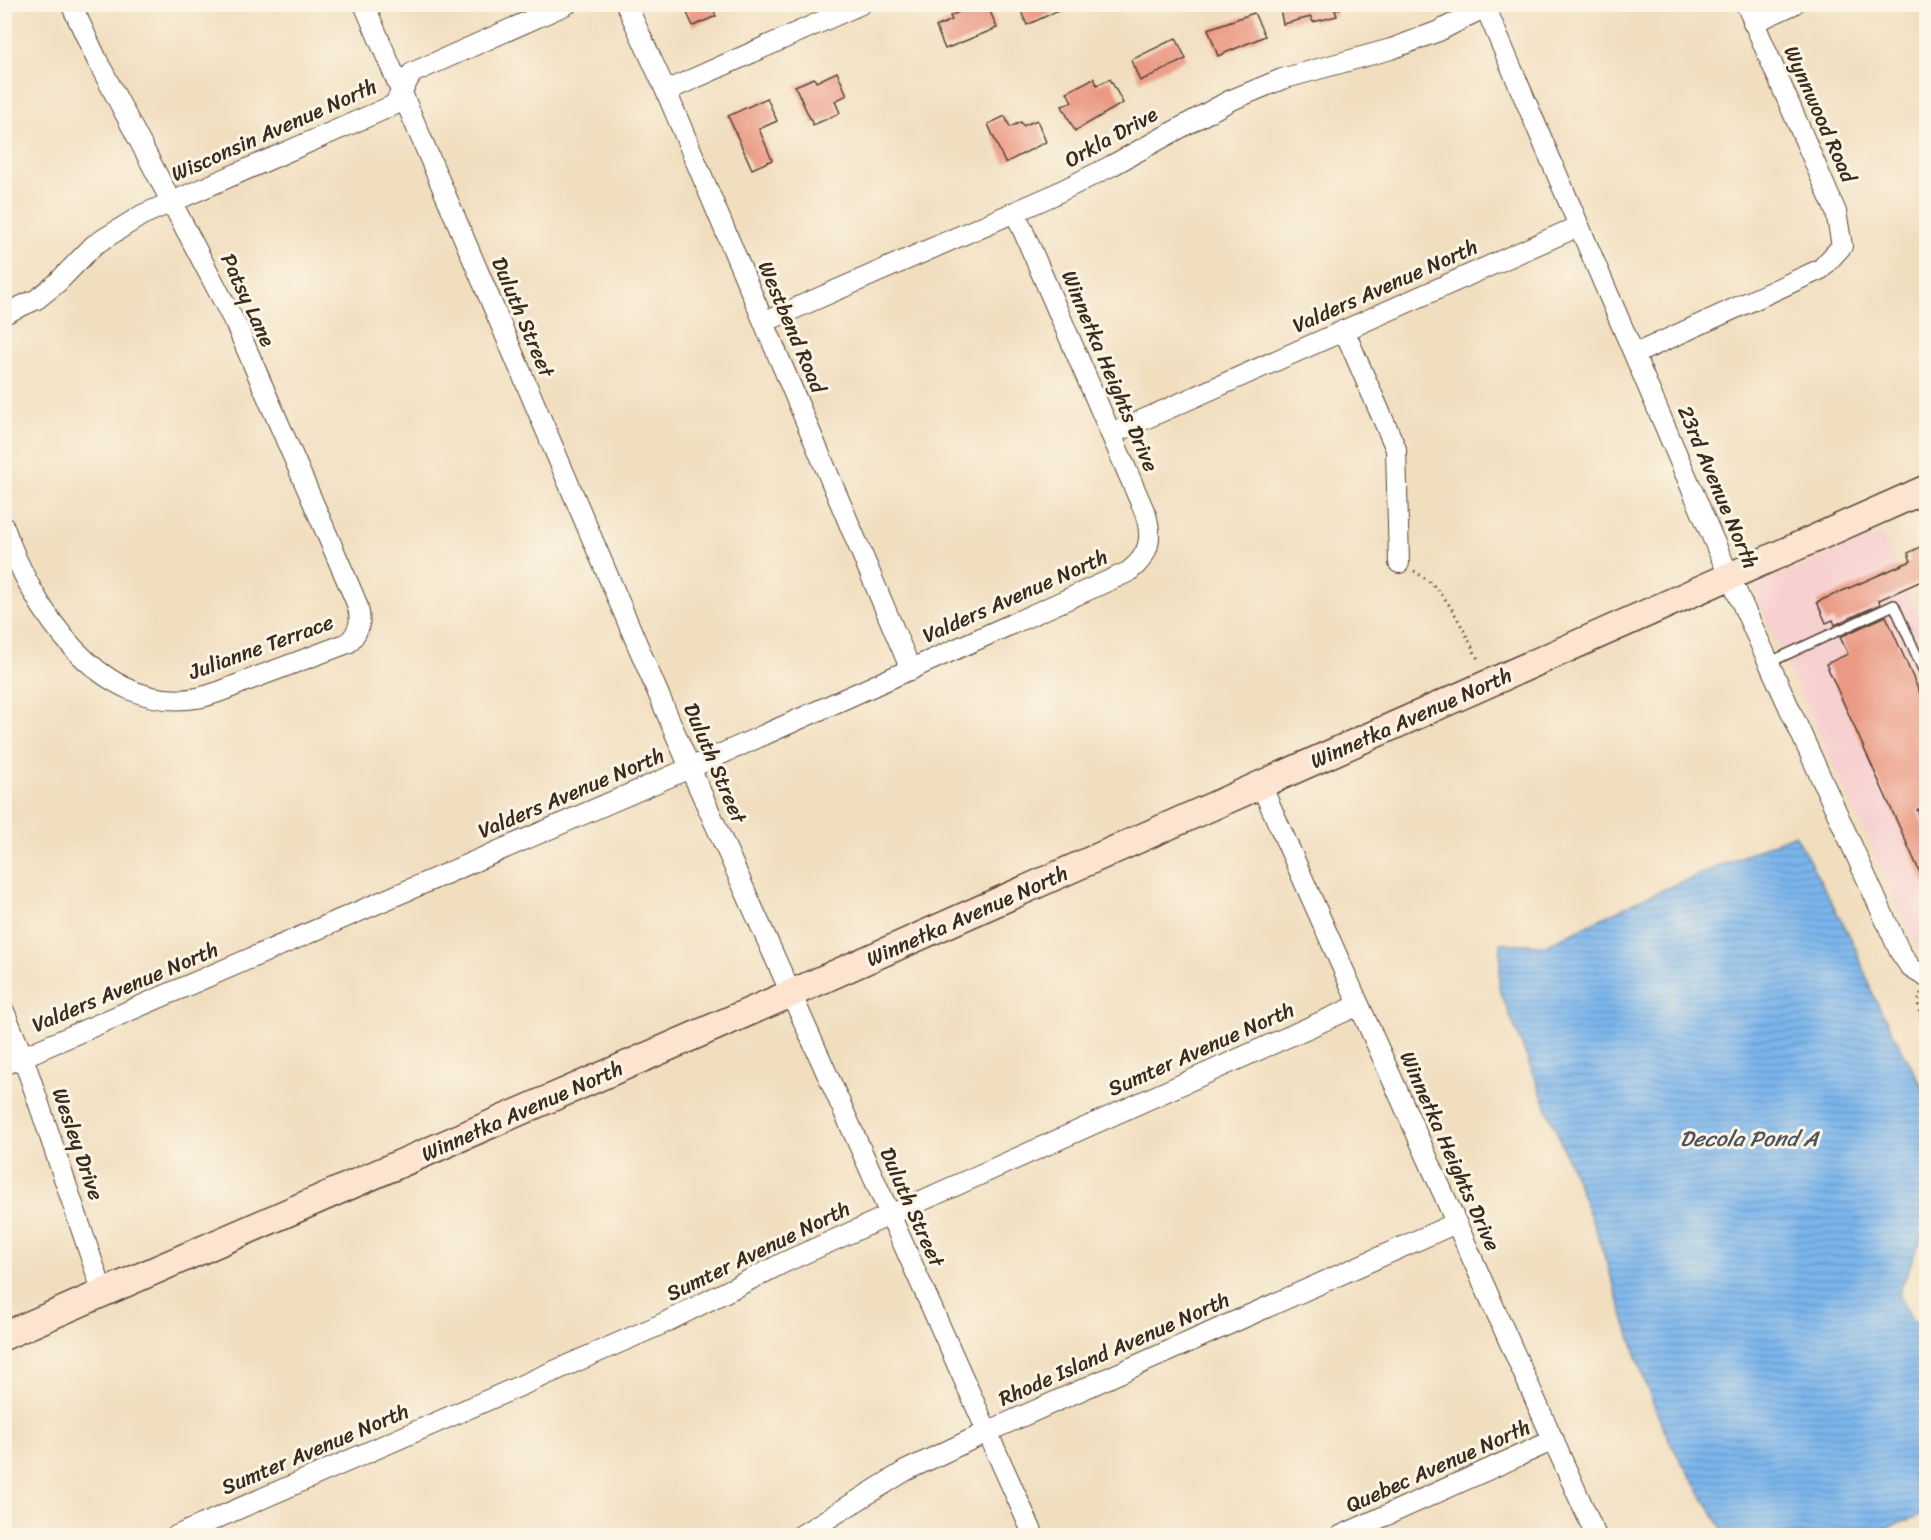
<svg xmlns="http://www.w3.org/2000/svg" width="1931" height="1540" viewBox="0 0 1931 1540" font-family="Sriracha,sans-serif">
  <defs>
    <pattern id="water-rules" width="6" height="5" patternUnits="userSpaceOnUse" patternTransform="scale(1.5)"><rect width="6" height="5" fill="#7cb6ed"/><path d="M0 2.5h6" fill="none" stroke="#6794bf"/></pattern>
  </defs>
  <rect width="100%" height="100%" fill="#fcf5e5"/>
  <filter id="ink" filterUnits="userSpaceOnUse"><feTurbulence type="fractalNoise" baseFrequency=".0167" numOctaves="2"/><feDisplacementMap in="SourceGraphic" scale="12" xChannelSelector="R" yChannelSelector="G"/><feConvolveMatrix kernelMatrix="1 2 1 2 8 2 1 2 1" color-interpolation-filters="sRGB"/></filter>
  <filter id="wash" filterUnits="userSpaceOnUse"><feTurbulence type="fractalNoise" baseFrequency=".008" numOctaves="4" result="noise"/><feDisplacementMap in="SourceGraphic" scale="24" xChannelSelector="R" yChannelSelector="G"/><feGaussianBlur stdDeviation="1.35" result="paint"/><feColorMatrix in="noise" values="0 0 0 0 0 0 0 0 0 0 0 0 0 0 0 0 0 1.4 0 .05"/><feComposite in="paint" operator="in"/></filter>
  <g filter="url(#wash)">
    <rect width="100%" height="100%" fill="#f1debf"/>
    <polygon fill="#f7d0d0" points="1881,533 1926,634 1926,959 1922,956 1756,597 1757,589 1763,582"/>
    <polygon fill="url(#water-rules)" stroke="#5c7086" stroke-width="1.5" points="1795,834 1853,942 1875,999 1926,1094 1926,1231 1915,1252 1899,1294 1912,1320 1926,1326 1926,1513 1870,1535 1726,1535 1669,1441 1647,1388 1596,1230 1499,988 1501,943 1547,945 1637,901"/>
    <g id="blocks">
      <g fill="#ea9983">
        <polygon points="683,4 711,4 716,16 693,26"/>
        <polygon points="977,4 987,4 997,28 945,49 936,27 952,20 950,16"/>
        <polygon points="1018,4 1072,4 1027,25"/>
        <polygon points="1279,4 1340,4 1340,9 1335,10 1337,16 1313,22 1311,17 1283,24"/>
        <polygon points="1254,13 1265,36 1218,56 1208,29"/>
        <polygon points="1176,38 1186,59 1140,81 1131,60"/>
        <polygon points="837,72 847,95 835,101 840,113 813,125 795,86 814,78 816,82"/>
        <polygon points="1094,78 1097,85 1110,79 1123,103 1075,131 1062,106 1072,102 1067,92"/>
        <polygon points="767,98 777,121 759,129 772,160 752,169 728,116"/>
        <polygon points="1005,116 1010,127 1021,122 1023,126 1037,120 1046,142 1005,163 988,124"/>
        <polygon points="1926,544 1926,579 1879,600 1880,604 1835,625 1833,620 1826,623 1817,602 1911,561 1908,553"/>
        <polygon points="1886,616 1926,707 1926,806 1917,810 1926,830 1926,886 1826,664 1848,654 1840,637"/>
      </g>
    </g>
  </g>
  <g filter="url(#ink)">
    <use href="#blocks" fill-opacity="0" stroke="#564536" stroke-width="1.5"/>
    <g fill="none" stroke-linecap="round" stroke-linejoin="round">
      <defs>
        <polyline id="service" points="1768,663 1894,605 1926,676"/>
        <g id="minor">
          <polyline points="364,4 690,768 1034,1536"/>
          <polyline points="626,4 666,91 911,670"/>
          <polyline points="1484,4 1720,555 1900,952 1911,968 1926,977"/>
          <polyline points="1753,23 1794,4"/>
          <polyline points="666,91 861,4"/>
          <polyline points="4,314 37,299 57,283 94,245 142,215 394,105 412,73 567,4"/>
          <polyline points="764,322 1049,197 1111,166 1229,101 1282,79 1391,49 1439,31 1485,7"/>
          <polyline points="1344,330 1396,449 1399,563"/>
          <polyline points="1635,354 1821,269 1842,246 1836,212 1746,4"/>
          <polyline points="1111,434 1579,226"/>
          <path d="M4 527C31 607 99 714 197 698 215 695 233 686 249 680 282 668 315 655 348 643 362 629 362 617 355 599L237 327 98 62 71 4"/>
          <polyline points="1261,785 1596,1536"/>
          <polyline points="4,1011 23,1057 103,1293"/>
          <path d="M4 1065 690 768 1128 572C1149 556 1153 540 1146 515L1015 212"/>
          <polyline points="176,1536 662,1324 785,1262 1359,1005"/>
          <polyline points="800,1536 905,1471 987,1432 1456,1223"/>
          <polyline points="1340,1536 1554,1440"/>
        </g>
        <polyline id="secondary" points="4,1336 790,994 1926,489"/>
      </defs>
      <use href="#service" stroke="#564536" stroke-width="12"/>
      <use href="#minor" stroke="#564536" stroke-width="22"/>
      <use href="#secondary" stroke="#564536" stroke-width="30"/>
      <g stroke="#564536" stroke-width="3" stroke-dasharray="1.5 4.5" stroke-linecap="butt">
        <path d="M1414 571C1448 590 1462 628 1479 661"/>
        <polyline points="1921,993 1918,1003 1926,1045"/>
      </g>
      <use href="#service" stroke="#fff" stroke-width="9"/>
      <use href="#minor" stroke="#fff" stroke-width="20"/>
      <use href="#secondary" stroke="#fde4d1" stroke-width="27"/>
    </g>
  </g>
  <g text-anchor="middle" stroke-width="6" stroke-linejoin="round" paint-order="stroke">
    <g font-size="21" fill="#3b2a1e" stroke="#fcf5e5">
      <text transform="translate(1820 114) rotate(66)" y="7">Wynnwood Road</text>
      <text transform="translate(274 130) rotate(-24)" y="7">Wisconsin Avenue North</text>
      <text transform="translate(1111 137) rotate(-29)" y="7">Orkla Drive</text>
      <text transform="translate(1385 286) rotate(-24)" y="7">Valders Avenue North</text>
      <text transform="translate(248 300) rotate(65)" y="7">Patsy Lane</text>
      <text transform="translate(523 317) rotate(67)" y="7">Duluth Street</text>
      <text transform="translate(792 327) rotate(67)" y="7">Westbend Road</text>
      <text transform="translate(1110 371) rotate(67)" y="7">Winnetka Heights Drive</text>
      <text transform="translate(1718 487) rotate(67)" y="7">23rd Avenue North</text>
      <text transform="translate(1015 596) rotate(-24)" y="7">Valders Avenue North</text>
      <text transform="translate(261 647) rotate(-20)" y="7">Julianne Terrace</text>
      <text transform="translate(1411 718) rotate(-24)" y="7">Winnetka Avenue North</text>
      <text transform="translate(715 763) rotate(67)" y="7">Duluth Street</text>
      <text transform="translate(571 793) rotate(-23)" y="7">Valders Avenue North</text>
      <text transform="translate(967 916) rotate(-24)" y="7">Winnetka Avenue North</text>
      <text transform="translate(125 987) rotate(-23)" y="7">Valders Avenue North</text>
      <text transform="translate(1201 1049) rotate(-24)" y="7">Sumter Avenue North</text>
      <text transform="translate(522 1111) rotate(-24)" y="7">Winnetka Avenue North</text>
      <text transform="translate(78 1144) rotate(71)" y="7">Wesley Drive</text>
      <text transform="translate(1450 1151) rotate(66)" y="7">Winnetka Heights Drive</text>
      <text transform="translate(912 1207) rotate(66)" y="7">Duluth Street</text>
      <text transform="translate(758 1251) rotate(-26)" y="7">Sumter Avenue North</text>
      <text transform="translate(1114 1349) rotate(-24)" y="7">Rhode Island Avenue North</text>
      <text transform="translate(315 1449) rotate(-23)" y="7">Sumter Avenue North</text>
      <text transform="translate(1438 1466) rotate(-24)" y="7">Quebec Avenue North</text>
    </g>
    <g font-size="22" font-style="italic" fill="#4e545c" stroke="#fcf5e5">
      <text x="1749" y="1146">Decola Pond A</text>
    </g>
  </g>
  <rect width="1931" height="1540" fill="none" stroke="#fcf5e5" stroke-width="24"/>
</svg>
